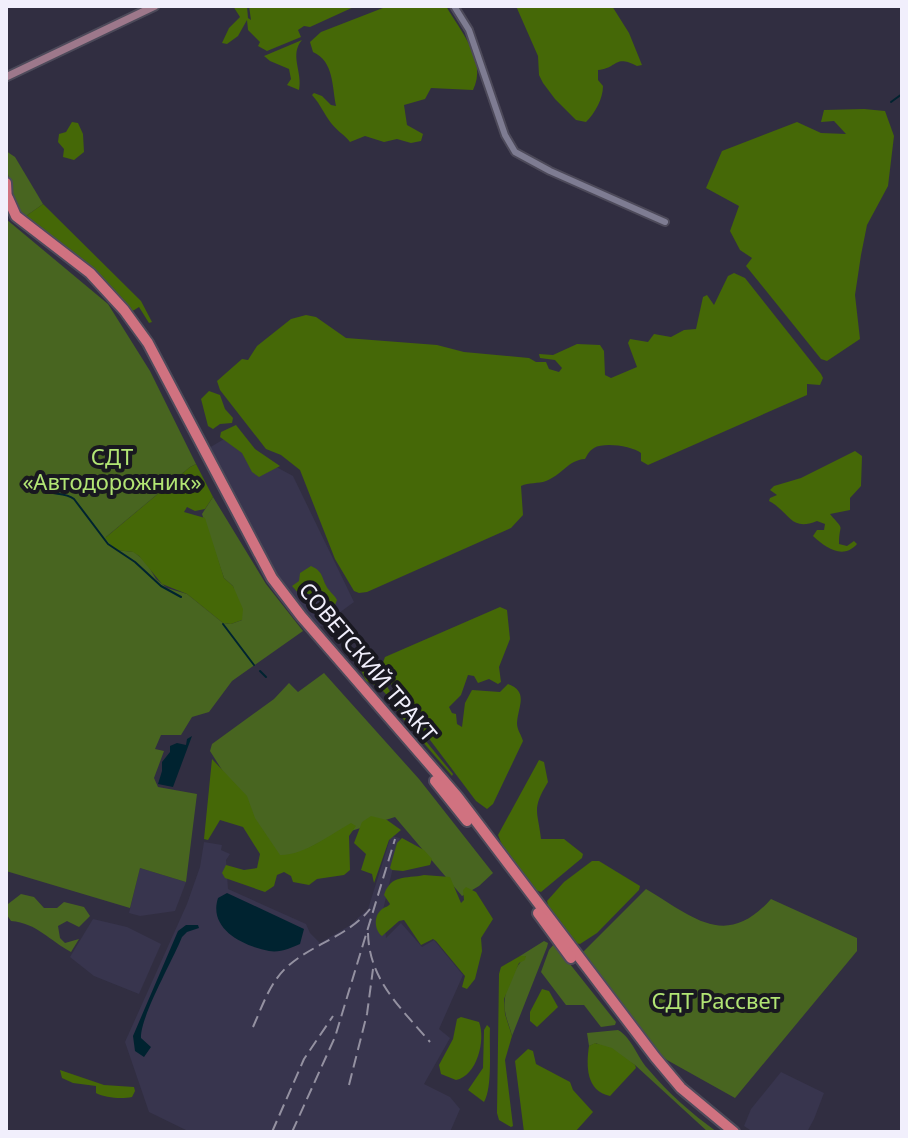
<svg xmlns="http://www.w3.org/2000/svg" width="908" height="1138" viewBox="0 0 908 1138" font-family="'Noto Sans',sans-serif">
  <rect width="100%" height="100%" fill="#312e41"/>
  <g fill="#38354e">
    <polygon points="224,439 293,476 354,602 317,629 273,573 209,448"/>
    <polygon points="391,836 400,838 383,910 386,938 401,923 422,947 434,940 463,975 439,1029 450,1038 424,1084 450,1097 460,1109 450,1132 190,1132 149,1112 125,1042 187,904 200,867 204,842 222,845 221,850 230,854 226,860 228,889 306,924 310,933 320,943 349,926 368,909"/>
    <polygon points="140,868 186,882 175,911 140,916 129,913"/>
    <polygon points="93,919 127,927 161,944 139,994 94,976 70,957"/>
    <polygon points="781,1072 824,1093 814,1119 807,1132 753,1132 744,1126 751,1109"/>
  </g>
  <g fill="#486520">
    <path d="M6 151 15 157 43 204 26 216C11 208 6 167 6 151Z"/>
    <polygon points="6,219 108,304 150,371 196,464 190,467 106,537 116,550 134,552 146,562 156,579 167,588 187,594 223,623 231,624 242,620 233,586 224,578 202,514 213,497 266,584 303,631 232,681 209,712 192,717 181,735 161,735 155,749 164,751 154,778 158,787 197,794 186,882 140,868 130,908 6,871"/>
    <polygon points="324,673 419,779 493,873 479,886 462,896 395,817 326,839 281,863 210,751 212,744 274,699 289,683 298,692"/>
    <path d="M646 889C693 917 726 950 771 899L857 938V951L735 1098 667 1060 653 1049 581 954Z"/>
    <path d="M21 894 34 897 44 908H57L64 902 84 907 90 916 79 927 67 921 58 926 60 938 65 943 79 939 71 952C50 941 37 923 11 921L7 915 8 904Z"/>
    <path d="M544 941 548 943 547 947 512 1036C510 1027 506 1019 505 1011 502 992 513 969 526 956H520Z"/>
    <polygon points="554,944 616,1022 615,1025 601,1027 584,1005 566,1005 541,972 549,950"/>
    <path d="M618 1030C632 1038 637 1057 648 1069 669 1094 691 1113 717 1132H708L635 1065 596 1043 589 1046 587 1033Z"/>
  </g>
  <g fill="#456807">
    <polygon points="233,6 247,6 248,18 251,20 249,6 356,6 310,27 304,26 298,30 301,37 267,51 258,46 260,42 248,30 247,20 238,36 227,44 222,43 229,28 240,17"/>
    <path d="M388 6H446C460 31 488 61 473 90L431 88 425 99 404 105 407 125 423 134 421 141 411 143 397 139 384 142 365 136 350 142C345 135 337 131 331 123 324 114 321 105 312 95L314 93 322 96 331 105 336 106C332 87 334 61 313 52L310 42 321 32Z"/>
    <path d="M516 6H612L629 33 642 65 637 66C614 54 618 68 598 70V80L603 86C603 99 595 113 586 122L576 120 555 99 543 83 539 75 538 56Z"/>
    <path d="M302 40C289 55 303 72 299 90L287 85 291 79 289 69 270 61 264 56Z"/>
    <polygon points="864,109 885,111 894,136 888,186 867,225 861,255 855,295 860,339 827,361 821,359 746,266 752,258 740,250 730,231 739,206 706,188 722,151 797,122 821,133 846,134 834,121 821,122 824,110"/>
    <polygon points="72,122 78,123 83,134 84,152 74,160 63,157 64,149 58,142 59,134 66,132"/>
    <polygon points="43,204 141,301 152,322 149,323 139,307 131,312 116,294 86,264 26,216"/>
    <path d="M734 273 745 278 821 374 823 378 820 385 807 384V395L648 465 641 461V453C632 446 604 442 594 448 589 451 588 454 585 459 568 460 562 475 546 481 538 484 529 482 521 486L523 515 511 528 367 592 359 593 354 591 335 559 300 470 281 455 266 449 220 390 217 381 242 359 248 360 257 346 291 319 306 315 316 317 346 338 437 345 464 352 529 358 536 362H546L549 369 559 372 562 368 555 360 540 358 539 354 553 355 577 344 600 345 604 351 605 375 611 378 637 367 628 343 630 339 648 342 654 334 671 337 684 330 696 329 703 297 707 295 714 305 728 276Z"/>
    <polygon points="209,391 220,395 225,409 233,418 232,423 220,424 213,429 208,426 201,399"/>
    <polygon points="236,425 255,449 280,466 259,477 252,472 242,453 220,437 221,432"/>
    <path d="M855 451 862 456 861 486 850 498V510L830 514C846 533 839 521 839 544L847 546 854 541 857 544C843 560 826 548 813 536L817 530H824L825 524 817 521C790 532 790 512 769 501L770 498 777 495 770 490 774 486 801 478Z"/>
    <polygon points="196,464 213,497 205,509 195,511 187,507 184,512 205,518 224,578 233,586 243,609 242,620 231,624 223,623 187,594 162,584 139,556 133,552 116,550 105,538 190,467"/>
    <path d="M311 566C325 572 321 580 329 590 332 594 335 596 337 600L335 605 329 604 318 594H299L292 586 299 581 300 573Z"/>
    <path d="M500 607 507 610 510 639 499 667 501 682 498 684 489 679 478 683 474 676 468 675 461 695 449 707 452 713 456 714 457 724 462 727 465 703 472 690 500 692 508 684C529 692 518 706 517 723 517 730 521 734 523 741L493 804 487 809 476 801 406 708 381 668 385 657Z"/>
    <polygon points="368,664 375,665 401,711 453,774 452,776 398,713 386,694 379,687 366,681 361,670"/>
    <path d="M212 759 247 796 255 818 280 855C303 856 331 834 351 823L356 826 349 836 350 870 344 875 317 879 309 885 293 882 291 876 284 872 277 875 274 886 265 892 225 878 222 873 226 865 244 870 257 868 260 854 243 827 220 820 208 840 204 839Z"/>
    <path d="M539 760 544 762 548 782C531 810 538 811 541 839H564L583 854 582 858 541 892 535 890 504 850 498 835Z"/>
    <polygon points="371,816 387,820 401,830 389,840 374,883 372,874 361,870 366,854 354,843 362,822"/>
    <polygon points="402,838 424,850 432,859 430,865 403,871 392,870 390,868 397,843"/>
    <polygon points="592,861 599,861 640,886 639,890 597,933 580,944 575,943 549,908 547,901 564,882"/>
    <path d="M424 875 450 877 461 903 464 900 463 890 466 887 476 892 493 919 481 938 482 951 475 979 467 989 462 987 465 976 436 941 433 939 421 945 404 920 399 921 382 936C375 931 373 917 381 910 384 907 388 907 390 904L384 895C391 874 405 879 424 875Z"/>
    <polygon points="520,956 526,956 525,960 519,963 504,999 505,1014 512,1036 505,1060 513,1126 511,1127 499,1120 497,1113 499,974 501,967"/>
    <polygon points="542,989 549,991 558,1007 537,1027 530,1021 530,1012"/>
    <path d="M461 1017 479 1022C486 1040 477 1076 456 1080L441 1074 439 1065 453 1039 457 1019Z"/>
    <path d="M487 1025 490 1028C489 1047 493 1087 484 1102L468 1090 483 1068 484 1030Z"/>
    <path d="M595 1043 612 1048 635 1065 636 1068 610 1096C586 1091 586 1066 589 1046Z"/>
    <polygon points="528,1049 533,1051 536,1064 570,1082 573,1090 593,1112 575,1132 524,1132 515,1061"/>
    <path d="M60 1070 104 1085 134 1087 135 1091 132 1097C122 1099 105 1098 96 1093V1086L73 1083 62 1078Z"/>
  </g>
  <g fill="#002330">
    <polygon points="192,736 173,787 158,784 162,771 162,762 170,752 170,746 177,743 186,745 187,739"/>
    <path d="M227 893 304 929 300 944C291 948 280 953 269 951 243 946 208 929 218 898Z"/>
    <path d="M186 925H198L199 928 187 932 182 937C173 960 140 1017 141 1038L151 1047 144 1057 135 1051 133 1036 178 931Z"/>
  </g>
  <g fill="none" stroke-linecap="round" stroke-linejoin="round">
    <g stroke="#002330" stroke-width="2">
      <polyline points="891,102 902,94"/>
      <path d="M44 490C53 496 64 491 74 499L108 544 135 562 161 586 181 597"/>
      <polyline points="223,624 254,665"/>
      <polyline points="260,671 266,677"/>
    </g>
    <defs>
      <polyline id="tertiary" points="454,6 469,30 505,135 515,152 550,171 665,222"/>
      <polyline id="secondary" points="6,77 155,6"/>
      <g id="trunk">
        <polyline points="6,183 7,202"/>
        <polyline points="8,198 16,216 90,273 124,310 148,343 272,578 301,616 457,796 655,1057 681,1088 734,1132"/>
        <polyline points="435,781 467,821"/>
        <polyline points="538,913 571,958"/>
      </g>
    </defs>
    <use href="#tertiary" stroke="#4d4a5a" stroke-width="10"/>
    <use href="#secondary" stroke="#4d4a5a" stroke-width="11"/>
    <use href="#trunk" stroke="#4d4a5a" stroke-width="14"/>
    <use href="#tertiary" stroke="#7e7c92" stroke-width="6"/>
    <use href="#secondary" stroke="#9d788b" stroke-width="7"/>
    <use href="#trunk" stroke="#d07280" stroke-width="10"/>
    <g stroke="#9491a1" stroke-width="2" stroke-dasharray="12 6" stroke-linecap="butt">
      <path d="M368 933C369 980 401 1008 430 1042"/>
      <path d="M253 1027C262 1007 270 982 287 967 312 944 349 936 370 909"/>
      <polyline points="349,1085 367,1014 373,969"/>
      <polyline points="272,1132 304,1059 333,1016"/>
      <polyline points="292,1132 335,1037 395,839"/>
    </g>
  </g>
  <g text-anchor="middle" stroke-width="8" stroke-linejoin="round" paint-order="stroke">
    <g font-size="22" fill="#b2e574" stroke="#191820">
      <text x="112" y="465">СДТ<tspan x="112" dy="25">«Автодорожник»</tspan></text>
      <text x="716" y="1009">СДТ Рассвет</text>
    </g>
    <g font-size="22" fill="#f1effc" stroke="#191820">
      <text transform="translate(368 662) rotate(50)" y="8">СОВЕТСКИЙ ТРАКТ</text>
    </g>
  </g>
  <rect width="908" height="1138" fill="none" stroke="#f1effc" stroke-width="16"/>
</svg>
